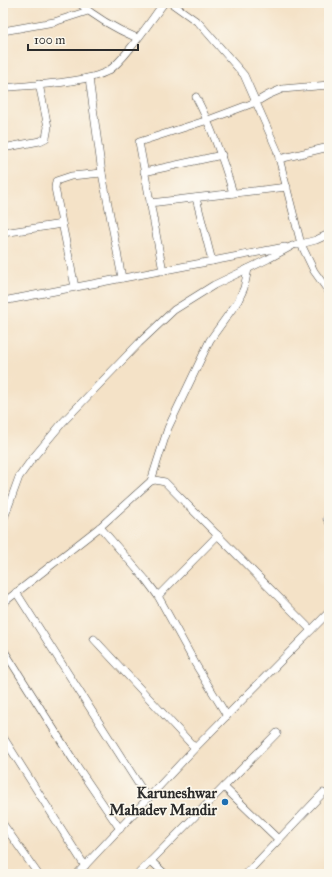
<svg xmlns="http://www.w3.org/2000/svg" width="332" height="877" viewBox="0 0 332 877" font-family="'IM FELL Great Primer',serif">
  <rect width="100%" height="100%" fill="#fbf7ec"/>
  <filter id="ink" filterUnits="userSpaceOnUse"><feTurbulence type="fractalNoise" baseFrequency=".025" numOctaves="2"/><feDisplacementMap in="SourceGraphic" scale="8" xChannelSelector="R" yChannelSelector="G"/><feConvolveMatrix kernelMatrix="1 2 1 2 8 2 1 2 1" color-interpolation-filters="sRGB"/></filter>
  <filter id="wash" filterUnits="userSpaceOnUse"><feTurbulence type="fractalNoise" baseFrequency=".012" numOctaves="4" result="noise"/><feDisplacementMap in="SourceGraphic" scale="16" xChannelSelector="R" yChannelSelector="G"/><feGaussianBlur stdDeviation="0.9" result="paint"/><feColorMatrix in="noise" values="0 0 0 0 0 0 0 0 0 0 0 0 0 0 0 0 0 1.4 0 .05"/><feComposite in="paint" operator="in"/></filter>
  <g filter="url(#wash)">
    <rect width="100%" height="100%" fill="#f4e2c7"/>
  </g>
  <g filter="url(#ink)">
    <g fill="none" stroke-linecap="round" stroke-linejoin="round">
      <defs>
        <g id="minor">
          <path d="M79 3C96 18 116 29 137 38"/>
          <polyline points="171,3 199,23 244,75 277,150 301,244 314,271 329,292"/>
          <polyline points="3,31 54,22 88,11"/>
          <polyline points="89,78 102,173 122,278"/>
          <path d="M3 88C30 85 86 83 108 71 124 61 151 20 164 3"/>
          <path d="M196 97C212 128 223 159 233 193"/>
          <polyline points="3,148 40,141 46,138 48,127 39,84"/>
          <polyline points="279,159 329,147"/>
          <polyline points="144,172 222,155"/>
          <polyline points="196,198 212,261"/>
          <polyline points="150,203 287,187"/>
          <polyline points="3,233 62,224"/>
          <polyline points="297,245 316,240 329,234"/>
          <polyline points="163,271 139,142 208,120 256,102 268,95 282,89 329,85"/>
          <polyline points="75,287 55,188 56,181 71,176 102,173"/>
          <polyline points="3,301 285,247"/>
          <polyline points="151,481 168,428 210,340 238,301 244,288 248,269"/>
          <polyline points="327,519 329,522"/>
          <polyline points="3,521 19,477 32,459 63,422 139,343 174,310 214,285 268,259 292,246"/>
          <polyline points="100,527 146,580 158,596 196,665 227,716"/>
          <polyline points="16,592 148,799"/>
          <polyline points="158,596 218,535"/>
          <polyline points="3,603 100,527 151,481 155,480 165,482 311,630"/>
          <polyline points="94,639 195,748"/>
          <polyline points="3,649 77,766 120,829"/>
          <polyline points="3,737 85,866"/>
          <polyline points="224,787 278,839"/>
          <polyline points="3,824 38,874"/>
          <polyline points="151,861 165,874"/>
          <polyline points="77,874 195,748 329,612"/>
          <polyline points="138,874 277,733"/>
          <polyline points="246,874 323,793"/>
        </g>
      </defs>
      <use href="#minor" stroke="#494642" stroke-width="8"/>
      <use href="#minor" stroke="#fff" stroke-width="7"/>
    </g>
  </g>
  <circle fill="#1f6fb2" stroke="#fbf7ec" stroke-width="1.5" cx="225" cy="802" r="4"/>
  <g text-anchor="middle" stroke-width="3.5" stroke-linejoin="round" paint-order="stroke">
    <g font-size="15" font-weight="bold" fill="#2b2b2b" stroke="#fbf7ec" text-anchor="end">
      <text x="217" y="798">Karuneshwar<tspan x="217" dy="17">Mahadev Mandir</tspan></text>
    </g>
  </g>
  <rect width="332" height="877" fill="none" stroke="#fbf7ec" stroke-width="16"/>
  <path d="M28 44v6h110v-6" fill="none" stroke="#2b2b2b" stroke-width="2"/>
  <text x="34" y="44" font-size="12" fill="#2b2b2b" stroke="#fbf7ec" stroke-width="3" paint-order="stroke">100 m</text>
</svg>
